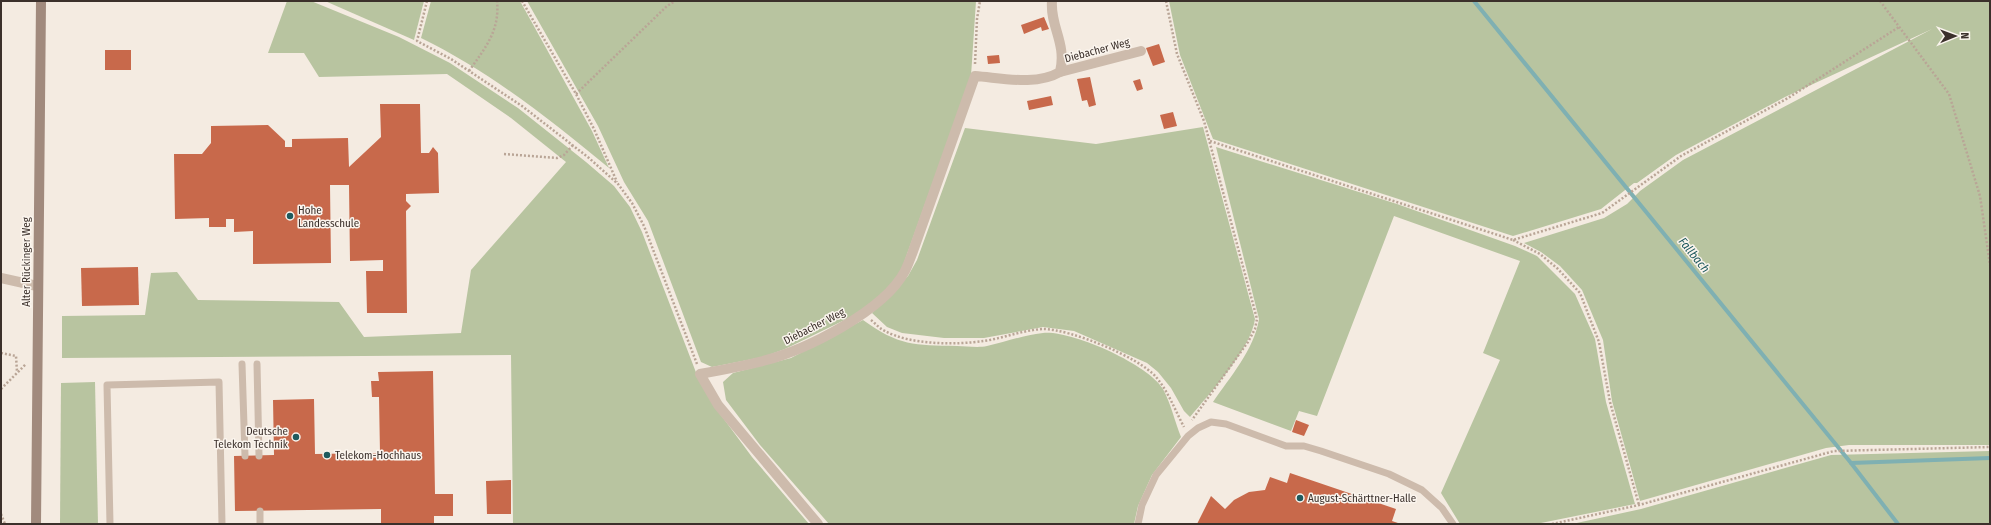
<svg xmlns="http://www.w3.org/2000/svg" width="1991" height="525" viewBox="0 0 1991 525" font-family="'Fira Sans Condensed',sans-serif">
  <rect width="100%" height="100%" fill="#f4ebe1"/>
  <g fill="#b8c4a0">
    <polygon points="287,1 311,1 399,37 450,63 518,108 586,162 614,186 630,207 642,232 697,375 715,407 752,457 809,524 513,524 511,355 62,358 62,316 145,315 151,273 177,272 198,300 339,302 364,337 461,333 471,270 566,162 511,118 447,74 319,77 304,53 268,53"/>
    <polygon points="325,1 424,1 414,40"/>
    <path d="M431 1H520L592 131 609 168C551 120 489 71 421 38Z"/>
    <polygon points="527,1 976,1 971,76 901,271 889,287 861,312 785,349 763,357 712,367 701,362 648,221 624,182 598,126"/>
    <polygon points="1169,1 1990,1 1990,445 1849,445 1826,448 1640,501 1612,401 1603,340 1582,290 1560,266 1541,252 1524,243 1604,218 1627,204 1640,191 1683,160 1932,29 1785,97 1676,155 1637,183 1634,183 1601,209 1513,236 1213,139 1180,55"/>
    <path d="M1203 127 1255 319C1251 349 1210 393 1190 417L1184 411 1171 388 1158 372 1147 363 1074 331 1043 327 984 338H944L902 333 887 327 872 313 908 276 917 260 965 128 1096 144Z"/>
    <path d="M1216 147 1397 204 1515 246 1537 256 1575 294 1595 339 1606 402 1635 504 1536 524H1460L1441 493 1500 360 1483 353 1520 261 1394 216 1317 416 1299 411 1291 431 1213 402C1230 377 1254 350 1259 319Z"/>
    <path d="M863 320C899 346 914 345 957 346 966 346 978 348 987 346 1006 342 1023 335 1043 333 1071 330 1148 364 1163 389 1171 404 1175 422 1181 437L1152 475 1138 506 1134 524H829L760 445 726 400 723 382 733 373 791 358Z"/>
    <polygon points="95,382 98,524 60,524 61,383"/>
    <polygon points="1990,451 1990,524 1572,524 1641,509 1831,455"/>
  </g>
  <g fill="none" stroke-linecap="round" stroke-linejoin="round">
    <g stroke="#7fb0b2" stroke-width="4">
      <polyline points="1474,1 1851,463 1898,524"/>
      <polyline points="1851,463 1990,458"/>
    </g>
  </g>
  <g fill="#c8694b">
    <polygon points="1044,17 1049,29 1042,31 1041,27 1024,34 1021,25"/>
    <polygon points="1159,44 1165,62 1153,66 1146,48"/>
    <rect x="105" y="50" width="26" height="20"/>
    <polygon points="999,55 1000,63 988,64 987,56"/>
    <polygon points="1090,77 1096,105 1089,107 1087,100 1082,101 1077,79"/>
    <polygon points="1140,79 1143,89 1137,91 1133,81"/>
    <polygon points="1051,96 1053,105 1029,110 1027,101"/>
    <polygon points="380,104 420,104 421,153 429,153 433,147 438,153 439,193 406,194 406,201 411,206 406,211 407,313 367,313 366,271 383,271 383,260 350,261 349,185 330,185 331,263 253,264 253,231 234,232 234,219 226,219 226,227 209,227 209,218 175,219 174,154 202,154 211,143 211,126 268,125 285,141 285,147 292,147 292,139 348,138 349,167 381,137"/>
    <polygon points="1173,112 1177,126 1164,129 1160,115"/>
    <polygon points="138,267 139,305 82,306 81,268"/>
    <polygon points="433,371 435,494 453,494 453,516 434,516 434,524 381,524 381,509 235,511 234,456 274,455 273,400 314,399 315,454 380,453 379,397 372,397 371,381 379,381 378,372"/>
    <polygon points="1296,420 1309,425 1304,436 1292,432"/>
    <polygon points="1290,473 1396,509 1392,521 1401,524 1197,524 1211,496 1225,509 1234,500 1249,492 1265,490 1270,477 1287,483"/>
    <polygon points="511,480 511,514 487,514 486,481"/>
  </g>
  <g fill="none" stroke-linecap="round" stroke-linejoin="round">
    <g stroke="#b9a596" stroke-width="2.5" stroke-dasharray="2 2" stroke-linecap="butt">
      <polyline points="427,1 417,41 451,59 522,106 589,158 618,184 632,203 644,226 697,364"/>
      <polyline points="522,1 576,94 594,129 617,182"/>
      <polyline points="1166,1 1177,54 1204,121 1257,319 1255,329 1248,342 1192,420"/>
      <polyline points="1880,1 1949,94 1980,196 1990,265"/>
      <polyline points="975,64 977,19 980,1"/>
      <path d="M469 71C485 48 500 31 497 1"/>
      <polyline points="576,94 667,6 675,1"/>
      <polyline points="1210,141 1513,240 1602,213 1681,156 1788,98 1899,27"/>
      <polyline points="504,154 557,158 564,155 573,145"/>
      <polyline points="1513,240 1540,254 1558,269 1580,293 1599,342 1610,402 1639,505"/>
      <path d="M871 320C876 324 880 329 885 331 910 345 956 345 984 341 1004 338 1023 330 1043 329 1070 329 1139 357 1156 377 1168 391 1175 410 1184 427"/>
      <polyline points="1,353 16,356 17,372"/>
      <polyline points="1,389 26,364"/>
      <polyline points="1,514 5,524"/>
      <polyline points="1552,524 1639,505 1834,451 1990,447"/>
    </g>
    <g stroke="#cdbbac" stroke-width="7">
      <polyline points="242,364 245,456"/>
      <polyline points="257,364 259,456"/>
      <polyline points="260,511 260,524"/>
      <polyline points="110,524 107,385 219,382 222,524"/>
      <polyline points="1138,524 1142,505 1156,475 1188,436 1198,428 1211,422 1226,424 1286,446 1304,446 1321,451 1389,474 1422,490 1442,508 1453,524"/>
    </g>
    <g stroke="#cdbbac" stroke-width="10">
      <polyline points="1060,72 1141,51"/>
      <polyline points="1,278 37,286"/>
      <path d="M818 524 718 405 700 374C721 370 742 366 763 361 806 350 884 311 905 271 908 265 910 259 912 254L975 76C1002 78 1036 86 1060 72 1067 43 1050 27 1052 1"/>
    </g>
    <polyline stroke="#a18a7d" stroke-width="10" points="36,524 41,1"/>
  </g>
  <g fill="#1f5a5e" stroke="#fbf5ee" stroke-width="1.5">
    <circle cx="290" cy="216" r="4"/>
    <circle cx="296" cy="437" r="4"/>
    <circle cx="327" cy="455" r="4"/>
    <circle cx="1300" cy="498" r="4"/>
  </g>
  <g text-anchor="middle" stroke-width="3" stroke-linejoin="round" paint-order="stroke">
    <g font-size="11" fill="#3b302b" stroke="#fbf5ee">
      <text transform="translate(1097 50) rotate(-15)" y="4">Diebacher Weg</text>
      <text transform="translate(26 262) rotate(-90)" y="4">Alter Rückinger Weg</text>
      <text transform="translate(814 326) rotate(-27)" y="4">Diebacher Weg</text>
    </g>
    <g font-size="11" fill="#3b302b" stroke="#fbf5ee" text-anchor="start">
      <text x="298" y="214">Hohe<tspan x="298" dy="13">Landesschule</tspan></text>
      <text x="288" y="435" text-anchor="end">Deutsche<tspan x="288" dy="13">Telekom Technik</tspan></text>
      <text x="335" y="459">Telekom-Hochhaus</text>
      <text x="1308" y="502">August-Schärttner-Halle</text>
    </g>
    <g font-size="12" font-style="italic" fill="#1f5a5e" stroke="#fbf5ee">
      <text transform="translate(1694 255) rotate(51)" y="4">Fallbach</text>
    </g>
  </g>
  <rect width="1991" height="525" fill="none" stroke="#3b302b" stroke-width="4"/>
  <g transform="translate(1955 36) rotate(89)" stroke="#fbf5ee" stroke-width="3" paint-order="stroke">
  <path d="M0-3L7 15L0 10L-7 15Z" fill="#3b302b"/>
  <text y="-6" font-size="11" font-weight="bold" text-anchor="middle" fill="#3b302b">N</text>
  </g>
</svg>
